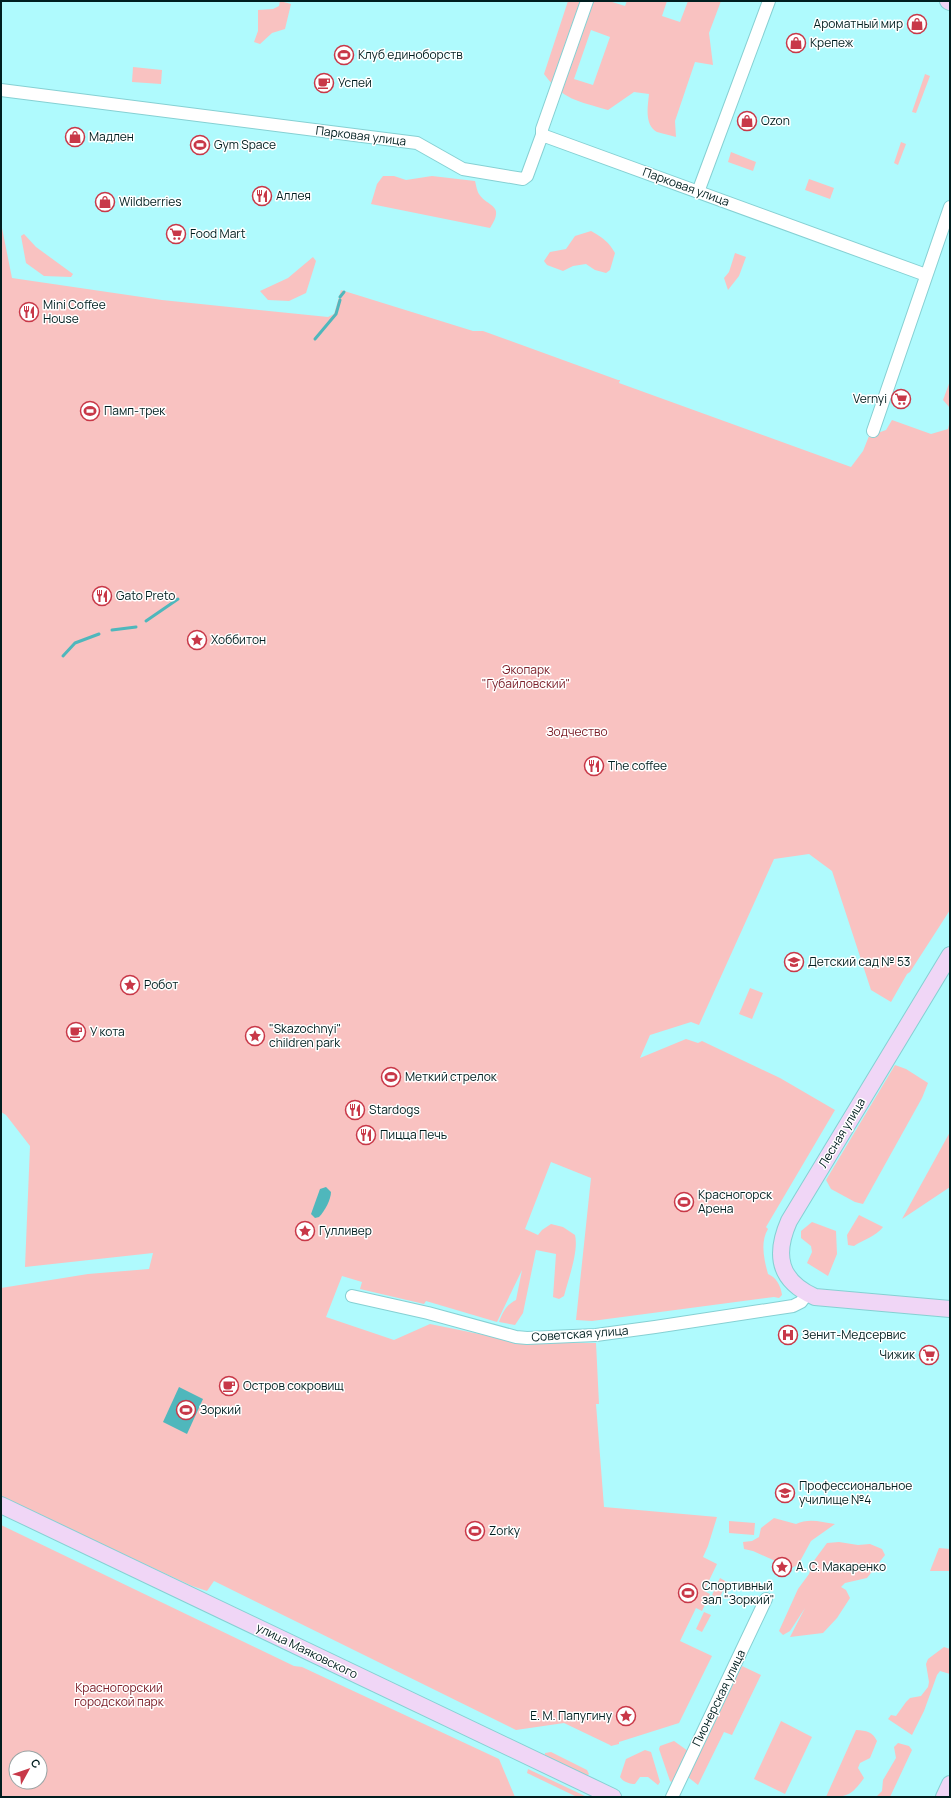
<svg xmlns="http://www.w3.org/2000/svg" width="951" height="1798" viewBox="0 0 951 1798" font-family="Manrope,sans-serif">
  <rect width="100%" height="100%" fill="#affafd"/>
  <g fill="#f9c2c1" fill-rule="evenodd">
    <polygon points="280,1 291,4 285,29 272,33 260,44 254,42 258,31 258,10 273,9 279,6"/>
    <path d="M568 1H609L625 6 627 1H667L662 16 680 22 688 1H721L709 33 713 65 695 62 675 121 676 137C670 135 663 134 657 132 644 125 648 105 649 94L634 92 608 110C578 101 563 100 544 74ZM591 30 610 37 593 85 574 79Z"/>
    <polygon points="133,67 162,70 161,84 132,82"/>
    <polygon points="925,74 930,76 916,113 912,112"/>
    <polygon points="901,142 906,144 898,165 894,163"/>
    <polygon points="731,152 756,162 753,171 728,162"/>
    <path d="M383 176H394L406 180 432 176 475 181C476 185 477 191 479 194 487 207 506 204 490 228L371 204 377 184Z"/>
    <polygon points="809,179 834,188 830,199 805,190"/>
    <path d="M1 223 12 278 162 300 328 317 334 314 341 290 473 331H483L618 380H620L619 383 851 467 863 451 869 436 886 430 892 420 931 434 948 429 950 420V910L910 972 907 974 891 1002 871 990 832 871 809 854 774 859 699 1025 691 1022 650 1035 640 1058 686 1039 698 1043 702 1041 780 1078 835 1110 766 1227 768 1229C760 1242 764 1259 768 1274 776 1277 781 1286 782 1295L779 1298 774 1297 592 1321 576 1320 591 1178 551 1162 525 1229 538 1235 542 1230 551 1224 563 1227 575 1235C579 1251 568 1280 564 1296L559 1299 553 1297 556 1254 536 1250 523 1313 515 1325 499 1322C503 1312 506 1305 516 1300L522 1270 497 1322 426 1301 424 1304 360 1289 362 1282 342 1276 326 1317 394 1340 430 1324 519 1342 596 1343 599 1404H596L604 1507 717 1517 708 1546 703 1557 717 1564 704 1591 710 1594 702 1611 696 1608 680 1641 712 1656 679 1723 619 1742V1744L611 1746 610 1745 564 1723 516 1730 214 1581 207 1591 192 1586 1 1497V1288L88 1274 149 1269 153 1253 25 1267 30 1146 6 1115 1 1112Z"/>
    <path d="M591 231C602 237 609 242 615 253L610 270 606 273 595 270 586 264 573 266 563 271 547 265 544 261 550 252 566 249 575 236Z"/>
    <polygon points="24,234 36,247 73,274 71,277 44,276 26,263 21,236"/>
    <polygon points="735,253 746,257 739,276 728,290 724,278 729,272"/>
    <polygon points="313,257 316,261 306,293 289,301 268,300 260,291 288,278"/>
    <polygon points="950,381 950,408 943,400"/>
    <polygon points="750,988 763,993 752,1019 739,1014"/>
    <polygon points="895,1065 906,1069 928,1083 922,1098 863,1204 855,1202 831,1189 826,1180"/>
    <polygon points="950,1132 950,1187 902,1219"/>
    <path d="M859 1215 883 1227C876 1236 863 1240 854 1246L848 1245 847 1235Z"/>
    <polygon points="812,1222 836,1231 837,1254 828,1276 807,1263 812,1252 811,1246 801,1238 801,1231"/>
    <path d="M774 1518 796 1524C809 1518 821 1522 835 1524L811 1541 798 1565 791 1568 753 1551 744 1549 743 1542 752 1541 759 1537 761 1528Z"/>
    <polygon points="729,1521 755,1523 754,1535 729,1533"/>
    <path d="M1 1525 294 1666 302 1667 499 1759 515 1797H1ZM16 1758H40V1782H16Z"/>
    <polygon points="839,1542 858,1545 870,1544 882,1549 885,1555 867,1578 845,1583 841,1587 846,1590 850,1598 837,1618 823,1633 790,1637 805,1608 790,1631 783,1635 779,1631 798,1589 809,1574 813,1562 827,1543"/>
    <polygon points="939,1548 950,1549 950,1571 930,1571"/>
    <polygon points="720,1578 727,1582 719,1599 712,1595"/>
    <polygon points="704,1612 711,1615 702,1632 696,1629"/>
    <polygon points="944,1647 950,1649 950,1674 940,1671 937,1675 924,1711 912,1735 888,1719 891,1715 896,1716 906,1702 910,1698 921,1696 928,1687 929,1682 926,1664 928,1659"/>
    <polygon points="742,1666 761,1675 732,1735 724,1732 698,1785 688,1777"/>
    <polygon points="781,1721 812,1737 785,1794 754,1779"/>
    <path d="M856 1730C867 1731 872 1731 877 1741L870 1758 860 1763 858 1768 864 1778C851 1796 847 1797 826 1797Z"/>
    <polygon points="674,1741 688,1751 673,1783 670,1781 659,1749 660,1746"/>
    <polygon points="898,1743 909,1746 912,1750 890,1797 876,1797 882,1791 883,1780 896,1758 894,1747"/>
    <path d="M645 1750 651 1752 660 1782 658 1785 648 1777H640L635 1784C630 1784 623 1782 620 1777L626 1759Z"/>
    <polygon points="551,1752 587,1770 589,1774 587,1776 545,1755 545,1753"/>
    <polygon points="528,1769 587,1797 577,1797 527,1773"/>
  </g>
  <g fill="#4fb7bc">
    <path d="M326 1187 331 1192C331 1199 325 1211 319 1217L315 1218 311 1214 320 1189Z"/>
    <polygon points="179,1387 203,1399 187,1434 163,1422"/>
  </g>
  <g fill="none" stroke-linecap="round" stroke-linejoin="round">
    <g stroke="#4fb7bc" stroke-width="3">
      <polyline points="340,297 344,292"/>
      <polyline points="315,339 336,314 340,300"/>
      <polyline points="146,621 178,599"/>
      <polyline points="112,630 136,627"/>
      <polyline points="63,656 75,643 99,634"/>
    </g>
    <defs>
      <g id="street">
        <polyline points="1,90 417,143 463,169 523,179 527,176 542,135 926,275"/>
        <polyline points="542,135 542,129 587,1"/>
        <polyline points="698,192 769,1"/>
        <polyline points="873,431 950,207"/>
        <polyline points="352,1296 428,1313 516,1337 527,1338 596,1335 655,1327 793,1306 801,1302 807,1294"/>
        <polyline points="672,1797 766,1599"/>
      </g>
      <g id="secondary">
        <polyline points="948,1 950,2"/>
        <path d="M950 955 789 1221C774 1255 779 1281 815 1297L950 1309"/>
        <polyline points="1,1505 613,1797"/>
        <polyline points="944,1797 950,1784"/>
      </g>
    </defs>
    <use href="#street" stroke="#86d0d3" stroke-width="14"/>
    <use href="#secondary" stroke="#86d0d3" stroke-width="18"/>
    <use href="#street" stroke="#fff" stroke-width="12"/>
    <use href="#secondary" stroke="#f0d6f6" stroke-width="16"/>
  </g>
  <defs>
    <symbol id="shop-ring" viewBox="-11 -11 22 22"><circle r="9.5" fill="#fff" stroke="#c83848" stroke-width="1.5"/><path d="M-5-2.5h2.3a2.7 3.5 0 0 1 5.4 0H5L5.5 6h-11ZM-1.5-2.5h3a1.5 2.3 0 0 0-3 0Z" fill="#c83848"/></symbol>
    <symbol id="stadium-ring" viewBox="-11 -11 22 22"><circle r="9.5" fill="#fff" stroke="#c83848" stroke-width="1.5"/><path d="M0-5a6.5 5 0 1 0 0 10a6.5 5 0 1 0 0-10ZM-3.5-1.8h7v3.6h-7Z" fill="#c83848"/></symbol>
    <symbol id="cafe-ring" viewBox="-11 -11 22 22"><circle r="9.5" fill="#fff" stroke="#c83848" stroke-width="1.5"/><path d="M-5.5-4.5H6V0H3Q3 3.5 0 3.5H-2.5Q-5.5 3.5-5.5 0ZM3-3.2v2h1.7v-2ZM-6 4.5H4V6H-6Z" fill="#c83848"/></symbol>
    <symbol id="restaurant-ring" viewBox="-11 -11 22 22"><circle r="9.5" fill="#fff" stroke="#c83848" stroke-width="1.5"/><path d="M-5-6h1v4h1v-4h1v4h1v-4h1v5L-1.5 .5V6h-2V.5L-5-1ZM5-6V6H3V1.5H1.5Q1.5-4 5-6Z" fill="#c83848"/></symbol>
    <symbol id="supermarket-ring" viewBox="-11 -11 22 22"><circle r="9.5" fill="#fff" stroke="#c83848" stroke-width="1.5"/><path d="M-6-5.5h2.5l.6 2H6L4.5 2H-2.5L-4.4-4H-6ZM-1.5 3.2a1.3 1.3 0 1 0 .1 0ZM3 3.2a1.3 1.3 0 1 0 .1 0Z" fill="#c83848"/></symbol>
    <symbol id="sight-ring" viewBox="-11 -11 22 22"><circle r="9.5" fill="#fff" stroke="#c83848" stroke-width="1.5"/><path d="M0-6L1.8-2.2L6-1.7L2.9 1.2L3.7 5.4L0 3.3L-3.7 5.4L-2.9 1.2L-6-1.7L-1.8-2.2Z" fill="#c83848"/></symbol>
    <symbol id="school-ring" viewBox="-11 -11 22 22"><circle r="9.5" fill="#fff" stroke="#c83848" stroke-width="1.5"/><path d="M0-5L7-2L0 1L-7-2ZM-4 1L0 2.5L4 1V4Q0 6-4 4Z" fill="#c83848"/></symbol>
    <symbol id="hospital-ring" viewBox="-11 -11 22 22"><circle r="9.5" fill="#fff" stroke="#c83848" stroke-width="1.5"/><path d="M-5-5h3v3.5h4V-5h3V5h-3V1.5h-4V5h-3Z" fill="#c83848"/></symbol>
    <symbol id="university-ring" viewBox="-11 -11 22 22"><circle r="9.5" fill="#fff" stroke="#c83848" stroke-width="1.5"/><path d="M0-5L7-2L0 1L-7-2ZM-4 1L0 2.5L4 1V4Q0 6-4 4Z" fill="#c83848"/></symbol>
  </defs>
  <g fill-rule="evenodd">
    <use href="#shop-ring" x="906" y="13" width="22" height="22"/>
    <use href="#shop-ring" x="785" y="32" width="22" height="22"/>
    <use href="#stadium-ring" x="333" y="44" width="22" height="22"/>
    <use href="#cafe-ring" x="313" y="72" width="22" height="22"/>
    <use href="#shop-ring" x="736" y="110" width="22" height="22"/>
    <use href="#shop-ring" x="64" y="126" width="22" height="22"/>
    <use href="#stadium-ring" x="189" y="134" width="22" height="22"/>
    <use href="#restaurant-ring" x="251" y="185" width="22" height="22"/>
    <use href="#shop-ring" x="94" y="191" width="22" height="22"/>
    <use href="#supermarket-ring" x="165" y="223" width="22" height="22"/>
    <use href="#restaurant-ring" x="18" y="301" width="22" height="22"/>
    <use href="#supermarket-ring" x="890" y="388" width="22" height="22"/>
    <use href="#stadium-ring" x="79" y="400" width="22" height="22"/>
    <use href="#restaurant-ring" x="91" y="585" width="22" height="22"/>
    <use href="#sight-ring" x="186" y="629" width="22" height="22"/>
    <use href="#restaurant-ring" x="583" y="755" width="22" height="22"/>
    <use href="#school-ring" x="783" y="951" width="22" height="22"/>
    <use href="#sight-ring" x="119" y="974" width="22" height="22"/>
    <use href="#cafe-ring" x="65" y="1021" width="22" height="22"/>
    <use href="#sight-ring" x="244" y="1025" width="22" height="22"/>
    <use href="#stadium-ring" x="380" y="1066" width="22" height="22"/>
    <use href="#restaurant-ring" x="344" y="1099" width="22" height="22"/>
    <use href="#restaurant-ring" x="355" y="1124" width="22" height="22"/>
    <use href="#stadium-ring" x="673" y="1191" width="22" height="22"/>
    <use href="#sight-ring" x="294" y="1220" width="22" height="22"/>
    <use href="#hospital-ring" x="777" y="1324" width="22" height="22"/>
    <use href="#supermarket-ring" x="918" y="1344" width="22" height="22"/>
    <use href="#cafe-ring" x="218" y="1375" width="22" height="22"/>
    <use href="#stadium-ring" x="175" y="1399" width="22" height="22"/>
    <use href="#university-ring" x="774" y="1482" width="22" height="22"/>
    <use href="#stadium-ring" x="464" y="1520" width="22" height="22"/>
    <use href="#sight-ring" x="771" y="1556" width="22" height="22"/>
    <use href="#stadium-ring" x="677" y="1582" width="22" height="22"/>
    <use href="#sight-ring" x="615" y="1705" width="22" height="22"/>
  </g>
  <g text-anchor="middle" stroke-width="3" stroke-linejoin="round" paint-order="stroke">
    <g font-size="12" fill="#001e1f" stroke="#fff" text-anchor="start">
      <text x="903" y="28" text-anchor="end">Ароматный мир</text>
      <text x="810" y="47">Крепеж</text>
      <text x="358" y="59">Клуб единоборств</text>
      <text x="338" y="87">Успей</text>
      <text x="761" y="125">Ozon</text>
      <text x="89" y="141">Мадлен</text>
      <text x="214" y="149">Gym Space</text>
      <text x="276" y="200">Аллея</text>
      <text x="119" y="206">Wildberries</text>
      <text x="190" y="238">Food Mart</text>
      <text x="43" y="309">Mini Coffee<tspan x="43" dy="14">House</tspan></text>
      <text x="887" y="403" text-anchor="end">Vernyi</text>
      <text x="104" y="415">Памп-трек</text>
      <text x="116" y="600">Gato Preto</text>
      <text x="211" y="644">Хоббитон</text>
      <text x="608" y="770">The coffee</text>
      <text x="808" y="966">Детский сад № 53</text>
      <text x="144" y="989">Робот</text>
      <text x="269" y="1033">"Skazochnyi"<tspan x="269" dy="14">children park</tspan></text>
      <text x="90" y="1036">У кота</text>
      <text x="405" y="1081">Меткий стрелок</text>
      <text x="369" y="1114">Stardogs</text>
      <text x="380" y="1139">Пицца Печь</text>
      <text x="698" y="1199">Красногорск<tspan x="698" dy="14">Арена</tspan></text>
      <text x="319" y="1235">Гулливер</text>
      <text x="802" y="1339">Зенит-Медсервис</text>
      <text x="915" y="1359" text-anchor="end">Чижик</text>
      <text x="243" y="1390">Остров сокровищ</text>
      <text x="200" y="1414">Зоркий</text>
      <text x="799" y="1490">Профессиональное<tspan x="799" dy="14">училище №4</tspan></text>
      <text x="489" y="1535">Zorky</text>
      <text x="796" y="1571">А. С. Макаренко</text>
      <text x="702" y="1590">Спортивный<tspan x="702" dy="14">зал "Зоркий"</tspan></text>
      <text x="612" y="1720" text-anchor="end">Е. М. Папугину</text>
    </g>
    <g font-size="12" fill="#001e1f" stroke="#fff">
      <text transform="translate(361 136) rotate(7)" y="4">Парковая улица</text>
      <text transform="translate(686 187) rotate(20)" y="4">Парковая улица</text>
      <text transform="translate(842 1133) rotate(-59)" y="4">Лесная улица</text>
      <text transform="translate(580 1334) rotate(-4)" y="4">Советская улица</text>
      <text transform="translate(307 1651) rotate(26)" y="4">улица Маяковского</text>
      <text transform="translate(719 1698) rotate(-64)" y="4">Пионерская улица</text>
    </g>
    <g font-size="12" fill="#7d212b" stroke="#fff">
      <text x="526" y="674">Экопарк<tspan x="526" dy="14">"Губайловский"</tspan></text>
      <text x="577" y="736">Зодчество</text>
      <text x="119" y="1692">Красногорский<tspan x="119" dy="14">городской парк</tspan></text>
    </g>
  </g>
  <rect width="951" height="1798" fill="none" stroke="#001e1f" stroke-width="4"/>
  <g transform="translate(28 1770) rotate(50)"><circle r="19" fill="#ffffff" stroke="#99a5a5"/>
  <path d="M0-3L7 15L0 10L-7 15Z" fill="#c83848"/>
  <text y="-6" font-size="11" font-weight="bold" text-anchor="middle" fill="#001e1f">С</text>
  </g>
</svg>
